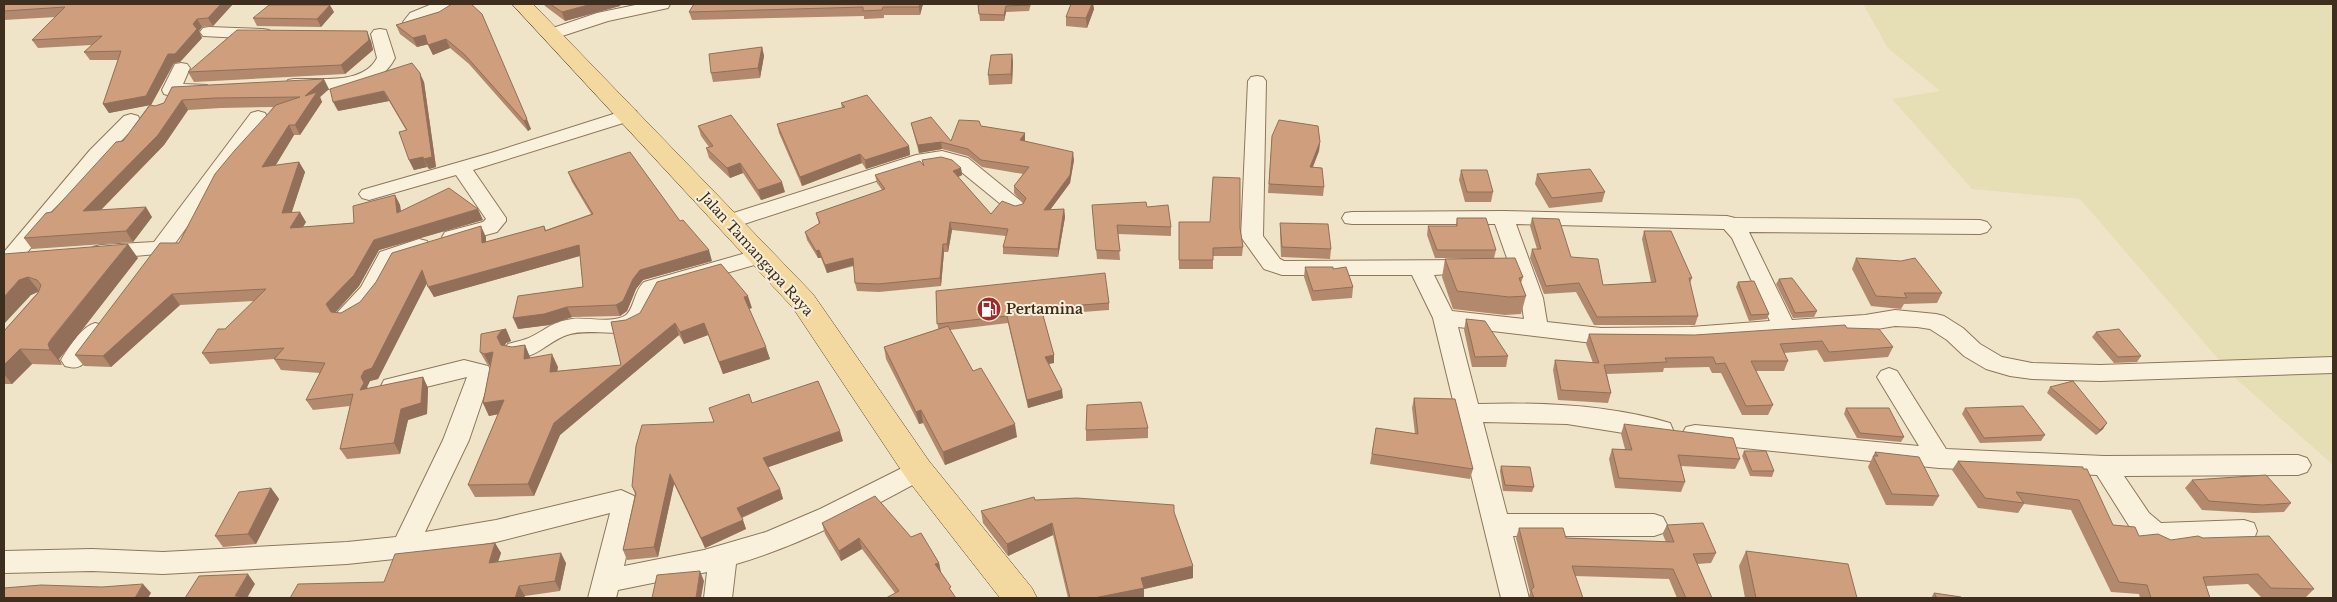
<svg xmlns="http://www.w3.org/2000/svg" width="2337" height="602" viewBox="0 0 2337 602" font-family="'Libre Baskerville',serif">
  <rect width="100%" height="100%" fill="#f0e4c8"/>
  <polygon fill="#e6deb5" points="1863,4 2333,4 2333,465 2233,376 2080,199 1972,189 1892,99 1940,91 1888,48"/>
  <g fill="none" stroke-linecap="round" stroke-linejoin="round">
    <defs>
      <g id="minor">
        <polygon points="432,4 454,4 452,8 422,21 418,26 406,26 403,22 410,13"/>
        <polygon points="640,4 670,4 668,8 608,21 553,39 547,38 544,34 547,30 597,13"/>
        <polygon points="209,27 263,29 269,30 272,34 269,38 263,39 203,36 200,32 203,28"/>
        <path d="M380 29 386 30 395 58C376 95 330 89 294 89L288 88 285 84 288 80 294 79C320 78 363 85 377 58L371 34 374 30Z"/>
        <polygon points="181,63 187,64 190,68 183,84 207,85 209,89 207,93 171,96 164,94 162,90 175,64"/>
        <path d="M1257 76 1263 77 1266 81 1263 236 1280 259 1284 261 1474 260 1482 262 1485 267 1482 272 1434 275 1452 311 1524 319 1521 298 1495 224H1352L1345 223 1342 218 1345 213 1352 212 1503 211 1727 216 1735 218 1980 220 1987 222 1991 227 1987 232 1980 234 1749 232 1792 320 1865 315 1895 310 1936 314 1944 316 1963 328 1980 344 2002 357 2032 363 2100 365 2333 357V373L2100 381 2032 379 2010 376 1986 369 1964 356 1947 340 1930 329 1917 327 1895 326 1865 331 1691 343 1601 344 1458 327 1478 404C1541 402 1610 405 1670 423L1673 430 1670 437 1661 439 1567 424 1483 422 1507 514H1654L1663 517 1667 525 1663 533 1654 536H1513L1529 598H1501L1433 318 1412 275H1282L1264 269 1241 237 1248 81 1251 77ZM1516 224 1724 229 1732 238 1770 321 1691 327 1601 328 1547 322 1543 298Z"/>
        <polygon points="629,109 636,111 638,115 636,119 473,170 506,218 506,221 497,232 453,244 445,242 442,237 445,232 483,222 486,219 456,175 369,200 362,198 359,194 362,190 491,153"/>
        <polygon points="258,111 265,113 267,117 168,253 101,259 93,257 90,252 93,247 101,245 154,242 251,113"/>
        <polygon points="131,114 138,116 140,120 138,124 104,158 17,265 9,267 4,266 4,252 90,150 124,116"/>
        <polygon points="942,151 968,158 1022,202 1025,206 1022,210 1015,212 1008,210 954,166 942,163 925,165 735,227 728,229 721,227 718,222 721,217 916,155"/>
        <path d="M419 239 427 241 430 246 427 251 396 262C386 282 364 329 337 321L334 316 361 287 380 252Z"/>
        <path d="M760 249 768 251 771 256 768 261 660 292C650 301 654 320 639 327 616 339 590 327 567 335 546 342 534 363 508 356L504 350 508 344C514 342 521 341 526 339 544 332 550 322 572 319 587 317 612 324 626 315 634 309 634 291 644 282Z"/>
        <path d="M95 323 103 325 107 331C102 339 88 362 80 366 75 369 70 367 65 366L61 360C69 347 81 327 95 323Z"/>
        <path d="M464 360 488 366 492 372 469 440 425 532 496 520 621 490 634 496 638 503 624 566 704 550 766 532 820 509 918 460 927 463 931 470 927 477C865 511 804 544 736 564L732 598H704L707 572 618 590 616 598H588L610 513 496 542 404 558 347 564 163 574 92 571 4 573V551L92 549 163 552 347 542 396 537 443 440 467 377 393 395 384 392 381 386 384 380Z"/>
        <polygon points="1889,368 1897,371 1946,449 2104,456 2298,455 2307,458 2311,465 2307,472 2298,475 2124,476 2149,513 2161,523 2244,520 2254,523 2257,531 2254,539 2244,542 2158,545 2137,536 2131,529 2097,475 1939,468 1695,443 1686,441 1682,434 1686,427 1695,425 1919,446 1877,377 1881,371"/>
      </g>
      <polygon id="primary" points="512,4 533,4 813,294 929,461 1032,588 1037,598 1000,598 907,479 793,308"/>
    </defs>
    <use href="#minor" stroke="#8d765c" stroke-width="2"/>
    <use href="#primary" stroke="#5b4430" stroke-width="1"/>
    <use href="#minor" fill="#faf1dc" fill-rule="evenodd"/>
    <use href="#primary" fill="#f3d9a0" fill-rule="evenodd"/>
  </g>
  <g fill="#b2896c">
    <polygon points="4,4 233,4 213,26 202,27 199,31 202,38 180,62 174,63 151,105 155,106 164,103 172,87 329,89 320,97 322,102 300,135 294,135 275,166 299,162 305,172 291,213 306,222 303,227 354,223 395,195 400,205 401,211 483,220 379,250 359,286 335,313 341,313 486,237 486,242 544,226 546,230 591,214 572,182 568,172 680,221 712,261 643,280 636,289 627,311 620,316 572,317 549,325 518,329 583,287 580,256 434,297 427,283 378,379 370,381 367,387 368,389 423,377 428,388 427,414 408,420 400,454 347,459 340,449 350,406 313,410 306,400 320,373 281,370 274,359 210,364 202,353 225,329 254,301 180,305 111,367 84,366 75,355 179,243 273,107 221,108 188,110 164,145 101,210 152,217 133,242 32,249 24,238 123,141 149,105 109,113 103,104 118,60 90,60 84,52 92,45 38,48 32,40 56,17 4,20"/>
    <polygon points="544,4 621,4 620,6 565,21 545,6"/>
    <polygon points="694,4 923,4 920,15 884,15 884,18 864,19 864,16 692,20 689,12"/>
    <polygon points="978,4 1031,4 1029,11 1006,12 1004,21 980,21"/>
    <polygon points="1071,4 1093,4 1094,9 1087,28 1066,26 1066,17"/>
    <polygon points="334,12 321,27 257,26 253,18"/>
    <polygon points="439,12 531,129 528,131 469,64 450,48 433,55 428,44 417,47 400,34 396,25"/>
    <polygon points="371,41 373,50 345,74 194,82 188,72"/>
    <polygon points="762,47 764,56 760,78 713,82 711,73"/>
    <polygon points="1012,54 1013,63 1012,84 989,85 988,75"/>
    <polygon points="424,82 436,167 429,169 427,167 414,170 409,160 406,130 389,101 338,111"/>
    <polygon points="841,103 909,146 910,155 866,169 862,163 802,186 779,133 777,124 842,108"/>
    <polygon points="911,123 951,141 981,126 1025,133 1025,141 1074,160 1070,183 1050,210 1064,209 1065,217 1058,257 1003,254 1003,247 1006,236 952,230 948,252 944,252 941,286 879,292 857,291 855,283 854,266 827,273 821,258 818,258 807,240 805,232 819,224 816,213 882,190 877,183 875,175 923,164 922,160 961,168 962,175 958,177 991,214 1023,204 1023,203 1014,193 1014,186 1023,174 982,167 968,156 942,149 919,153 913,131"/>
    <polygon points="698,126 785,192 761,200 743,173 730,178 709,158 706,148 709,147 701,136"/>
    <polygon points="1272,136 1320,142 1319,151 1313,167 1324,187 1323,196 1268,193"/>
    <polygon points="1461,170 1493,192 1491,202 1465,202 1459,180"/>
    <polygon points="1537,174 1605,192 1602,202 1549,208 1535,184"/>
    <polygon points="1092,205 1147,207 1171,227 1171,236 1118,234 1120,260 1097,259"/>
    <polygon points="1457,218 1496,250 1494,258 1523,277 1521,283 1526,296 1521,314 1505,315 1453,309 1442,277 1445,259 1474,258 1435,258 1427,235 1428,226 1456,226"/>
    <polygon points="1532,218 1571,257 1603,285 1651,282 1642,239 1644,231 1692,278 1690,283 1698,316 1695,325 1594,325 1576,292 1544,294 1530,258 1532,249 1537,249 1530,226"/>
    <polygon points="1179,222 1240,228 1243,247 1242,256 1213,256 1213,269 1179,269"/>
    <polygon points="1280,223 1331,249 1330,259 1281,257 1280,233"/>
    <polygon points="4,254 138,258 64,353 59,359 62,365 32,364 12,384 4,384 4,331 38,292 31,295"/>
    <polygon points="1856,258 1942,293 1937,303 1904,304 1901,309 1871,306 1852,269"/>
    <polygon points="1305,267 1333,269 1353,287 1352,298 1312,301 1304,277"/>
    <polygon points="1779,279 1817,311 1814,317 1793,318 1776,284"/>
    <polygon points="1738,282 1769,314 1767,319 1749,321 1736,287"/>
    <polygon points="936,291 1109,303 1109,310 1043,315 1054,355 1054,363 1049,364 1063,398 1028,408 1008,323 950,330 973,371 1017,437 945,465 923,423 919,424 886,359 884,347 938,329"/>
    <polygon points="752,308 749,309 770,359 723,374 708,335 684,344 679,335 560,435 534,496 475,497 468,485 498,414 489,416 483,403 490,366 487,364 480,352 506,329 511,341 506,343 505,346 512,347 525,345 530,358 558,367 557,371 621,365 611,322"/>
    <polygon points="1466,319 1508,356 1506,367 1472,367 1464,330"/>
    <polygon points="1847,328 1893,347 1888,357 1824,362 1817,350 1784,353 1788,361 1784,371 1756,371 1773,405 1768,415 1742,415 1721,373 1712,373 1709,367 1664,368 1663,372 1607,374 1611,393 1608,403 1558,400 1553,370 1555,360 1593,363 1586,344 1589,334 1695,335"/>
    <polygon points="2096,332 2141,356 2137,362 2114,363 2092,337"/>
    <polygon points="2050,387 2103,429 2096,435 2047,393"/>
    <polygon points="1414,398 1473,469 1470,479 1370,464 1376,428 1415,434 1412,408"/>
    <polygon points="752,403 843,441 768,467 780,489 783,499 742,518 746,529 705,548 674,484 658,557 627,560 623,550 635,494 632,486 714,422"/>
    <polygon points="1846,408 1904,437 1901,442 1857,438 1844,414"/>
    <polygon points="1965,408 2045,435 2041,441 1980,443 1962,414"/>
    <polygon points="1624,424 1740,459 1735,469 1681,466 1685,482 1681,492 1615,488 1609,459 1612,449 1625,449 1621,434"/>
    <polygon points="1148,428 1148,438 1086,441 1086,430"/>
    <polygon points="1744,451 1774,471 1772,477 1750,476 1742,456"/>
    <polygon points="1875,452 1939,496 1933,506 1886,505 1868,467"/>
    <polygon points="1958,461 2083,469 2113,525 2139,536 2171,540 2314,589 2305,598 2262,598 2248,584 2206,586 2210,598 2140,598 2139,594 2111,592 2071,510 2024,504 2018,513 1978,508 1952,470"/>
    <polygon points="1501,466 1534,487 1532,492 1503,491 1500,471"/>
    <polygon points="2192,480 2291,503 2284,512 2254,513 2202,510 2185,488"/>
    <polygon points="271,488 279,499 256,544 223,547 215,536"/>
    <polygon points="1035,500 1174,512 1193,566 1193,578 1144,589 1144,598 1068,598 1053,535 1008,556 983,523 981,511"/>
    <polygon points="822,523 911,537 939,563 941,572 953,594 895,593 862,549 841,561 825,534"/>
    <polygon points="1667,525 1716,553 1711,563 1697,564 1712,598 1677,598 1669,579 1575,576 1583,598 1528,598 1530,593 1516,538 1519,528 1566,538 1666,542 1663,535"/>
    <polygon points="495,543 501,553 498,562 566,563 560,591 525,596 384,582"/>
    <polygon points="1746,551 1857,598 1745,598 1739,566"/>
    <polygon points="1934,593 1962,598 1931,598"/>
  </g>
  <g fill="#916f58">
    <polygon points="221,4 233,4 213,26 208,18"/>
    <polygon points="592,4 621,4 620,6 565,21 562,12"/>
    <polygon points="920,4 923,4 920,15 919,7"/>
    <polygon points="1092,4 1093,4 1094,9 1087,28 1086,18"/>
    <polygon points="330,5 334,12 321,27 317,19"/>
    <polygon points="1006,6 1006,12 1004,21 1004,15"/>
    <polygon points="197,19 202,27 199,31 202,38 180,62 174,63 151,105 109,113 103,104 168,54"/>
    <polygon points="367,31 371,41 373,50 345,74 341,65"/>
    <polygon points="425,35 429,44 417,47 413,38"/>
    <polygon points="446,39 450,48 433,55 428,45"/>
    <polygon points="762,47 764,56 760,78 758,68"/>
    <polygon points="1012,54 1013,63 1012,84 1011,74"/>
    <polygon points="420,73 424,82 436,167 429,169 424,159"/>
    <polygon points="324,79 329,89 320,97 322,102 300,135 295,125 305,96"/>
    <polygon points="384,91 389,101 338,111 333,102"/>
    <polygon points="182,100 188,110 164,145 90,221 83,211"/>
    <polygon points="527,119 531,129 528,131 524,121"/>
    <polygon points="289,125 294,135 268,178 262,167"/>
    <polygon points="1025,133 1025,140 1020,147 1020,140"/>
    <polygon points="941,142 942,149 919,153 918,145"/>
    <polygon points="1320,142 1319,151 1309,176 1310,167"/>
    <polygon points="909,146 910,155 866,169 865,160"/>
    <polygon points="1073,152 1074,160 1070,183 1044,218 1044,210"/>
    <polygon points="860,154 862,163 802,186 800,177"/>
    <polygon points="423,157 427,167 414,170 409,160"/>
    <polygon points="299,162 305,172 288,224 282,213"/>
    <polygon points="740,163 743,173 730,178 727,168"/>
    <polygon points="961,168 962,175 954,179 953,171"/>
    <polygon points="782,182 785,192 761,200 758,190"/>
    <polygon points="395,195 400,205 402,223 397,213"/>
    <polygon points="146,207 152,217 133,242 126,231"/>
    <polygon points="478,209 483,220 379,250 359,286 333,315 337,323 326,304 374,240"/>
    <polygon points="1064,209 1065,217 1058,257 1058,249"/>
    <polygon points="300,212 306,222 296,238 290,228"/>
    <polygon points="950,222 952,230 948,252 947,244"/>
    <polygon points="481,226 486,237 486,253 482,243"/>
    <polygon points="128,244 138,258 64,353 59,359 62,365 50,350 48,344"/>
    <polygon points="943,244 944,252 941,286 940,278"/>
    <polygon points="579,245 583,255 434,297 428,287"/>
    <polygon points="709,250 712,261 643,280 636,289 627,311 620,316 616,305 633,279 640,270"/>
    <polygon points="819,250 821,258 818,258 816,251"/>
    <polygon points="853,258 854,265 827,273 825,265"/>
    <polygon points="422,270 428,281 378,379 370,381 367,387 370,394 360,390 361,377"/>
    <polygon points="28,277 39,291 31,295 4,324 4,297 19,280"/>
    <polygon points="172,294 180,305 111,367 103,356"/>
    <polygon points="748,296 752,308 748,309 744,297"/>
    <polygon points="567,307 572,317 549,325 518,329 513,318"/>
    <polygon points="675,323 679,335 560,435 534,496 528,484 554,423"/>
    <polygon points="704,323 708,335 684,344 680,332"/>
    <polygon points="506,329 511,341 506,343 502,349 497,337 501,331"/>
    <polygon points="525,345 530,357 530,371 524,359"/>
    <polygon points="766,347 770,359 723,374 719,362"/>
    <polygon points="20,349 32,364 12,384 4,374 4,365"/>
    <polygon points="493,352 490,366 484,354"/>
    <polygon points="552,354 558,367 555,384 550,372"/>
    <polygon points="1054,355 1054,363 1046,364 1045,357"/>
    <polygon points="423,377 428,388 427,414 408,420 400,454 394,443 401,409"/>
    <polygon points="1062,390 1063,398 1028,408 1027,400"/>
    <polygon points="504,400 510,412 489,416 483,403"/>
    <polygon points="921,410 923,423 919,424 916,412"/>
    <polygon points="2107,423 2103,429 2096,435 2100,430"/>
    <polygon points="1015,424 1017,437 945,465 943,452"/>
    <polygon points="840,431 843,441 766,468 763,458"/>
    <polygon points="670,474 674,484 658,557 654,547"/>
    <polygon points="271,488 279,499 256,544 248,534"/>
    <polygon points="780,489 783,499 740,518 737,508"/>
    <polygon points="743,520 746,529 705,548 701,538"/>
    <polygon points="1052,523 1053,535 1008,556 1007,544"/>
    <polygon points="859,538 862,549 841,561 839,551"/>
    <polygon points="495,543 501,553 494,573 489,563"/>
    <polygon points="561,553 566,563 560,591 555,581"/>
    <polygon points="939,563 941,573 935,564"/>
    <polygon points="1193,566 1193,578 1144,589 1144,598 1094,598 1141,578"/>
    <polygon points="700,571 704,581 701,598 696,598"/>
    <polygon points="248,574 255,584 247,598 235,596"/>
    <polygon points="143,584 151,593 148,598 135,598"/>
    <polygon points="519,586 525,596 524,598 515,598"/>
  </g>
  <g fill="#cf9f7d" stroke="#916f58">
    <polygon points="4,4 221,4 208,18 197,19 193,24 197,29 175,54 168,54 146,96 103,104 121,51 84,52 102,36 32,40 65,7 4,11"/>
    <polygon points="452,4 471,4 482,14 527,119 524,121 465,55 446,39 428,45 425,35 413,38 396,25 439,12"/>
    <polygon points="550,4 592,4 562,12"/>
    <polygon points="694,4 920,4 919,7 883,7 882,10 863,11 863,7 689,12"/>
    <polygon points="978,4 1029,4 1029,5 1006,6 1004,15 979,14"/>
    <polygon points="1071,4 1092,4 1086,18 1066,17"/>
    <polygon points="269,5 330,5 317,19 253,18"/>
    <polygon points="237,30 367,31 369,40 341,65 188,72"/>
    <polygon points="762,47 758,68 711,73 709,54"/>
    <polygon points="1012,54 1011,74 988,75 991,55"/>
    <polygon points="412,63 420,73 432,157 424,159 423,157 409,160 399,132 407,130 384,91 333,102 330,89"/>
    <polygon points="324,79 305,96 317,92 295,125 289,125 262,167 299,162 282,213 300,212 290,228 354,223 353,206 395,195 397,213 449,188 478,209 374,240 354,275 326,304 331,312 341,313 360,302 376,282 392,253 481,226 482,243 544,226 545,231 593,214 568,172 630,152 680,221 683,220 709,250 640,270 633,279 623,301 616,305 567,307 544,314 513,318 518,296 583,287 579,245 428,287 422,270 372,368 364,371 361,377 364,383 360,390 423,377 421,403 401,409 394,443 340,449 353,394 306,400 325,363 274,359 284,348 202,353 218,329 225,329 266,289 172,294 103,356 75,355 160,243 179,243 215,174 235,150 276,105 300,97 215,98 182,100 158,135 83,211 146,207 126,231 24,238 46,213 52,212 116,142 123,141 150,105 155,106 164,103 172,87"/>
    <polygon points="867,95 909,146 865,160 860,154 800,177 777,124 845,107 841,103"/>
    <polygon points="731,115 782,182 758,190 740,163 727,168 706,148 713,146 698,126"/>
    <polygon points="931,117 951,141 959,120 979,121 981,126 1025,133 1020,140 1073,152 1070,175 1044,210 1064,209 1058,249 1003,247 1008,229 950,222 947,244 943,244 940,278 878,284 855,283 853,258 825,265 819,250 816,251 805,232 820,223 816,213 885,189 875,175 920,161 924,166 922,160 941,157 952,160 961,168 953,171 991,214 1002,201 1015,206 1023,204 1026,198 1014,186 1029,167 981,160 968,149 941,142 918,145 911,123"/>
    <polygon points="1279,120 1318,126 1320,142 1310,167 1322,168 1324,187 1269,184 1272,136"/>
    <polygon points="1590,169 1605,192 1552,198 1537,174"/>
    <polygon points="1461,170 1487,170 1493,192 1467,192"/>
    <polygon points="1213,177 1240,178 1240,228 1243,247 1213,248 1213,260 1179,260 1179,222 1210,222"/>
    <polygon points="1146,202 1147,207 1168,205 1171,227 1117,225 1120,251 1096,250 1092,205"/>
    <polygon points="1457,218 1486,218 1496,250 1437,250 1428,226 1457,226"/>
    <polygon points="1532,218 1559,219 1571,257 1598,259 1603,285 1656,282 1644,231 1671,231 1692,278 1689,278 1698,316 1597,317 1579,283 1546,286 1532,249 1541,249"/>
    <polygon points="1280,223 1328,224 1331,249 1282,247"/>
    <polygon points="128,244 52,338 48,344 50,350 20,349 4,365 4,331 38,293 41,285 37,280 28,277 19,280 4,297 4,254"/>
    <polygon points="1515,258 1523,277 1519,278 1526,296 1509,297 1457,291 1445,259"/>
    <polygon points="1856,258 1901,261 1915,258 1942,293 1904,293 1907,298 1876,296"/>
    <polygon points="721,264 748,296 744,297 766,347 719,362 704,323 680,332 675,323 554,423 528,484 468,485 504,400 483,403 493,352 484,354 480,352 481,334 506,329 501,331 497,337 501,345 512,347 525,345 524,359 552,354 550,372 621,365 611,322 626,320 640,313 657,282"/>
    <polygon points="1305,267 1333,267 1333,269 1346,267 1353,287 1313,291"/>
    <polygon points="1105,273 1109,303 1041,308 1054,355 1045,357 1062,390 1027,400 1007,316 937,324 936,291"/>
    <polygon points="1792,278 1817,311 1795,313 1779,279"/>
    <polygon points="1754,281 1769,314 1751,315 1738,282"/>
    <polygon points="1466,319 1485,321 1508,356 1475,357"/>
    <polygon points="1845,325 1847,328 1879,329 1893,347 1829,352 1822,341 1780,344 1788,361 1751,361 1773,405 1746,406 1725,363 1716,364 1713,357 1665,358 1667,362 1604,365 1611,393 1561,390 1555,360 1599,363 1589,334 1695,335"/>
    <polygon points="948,326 973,371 981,368 1015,424 943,452 921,410 916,412 884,347"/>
    <polygon points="2119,329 2141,356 2118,357 2096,332"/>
    <polygon points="818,381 840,431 763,458 780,489 737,508 743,520 701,538 670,474 654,547 623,550 636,493 632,486 636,446 642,425 714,422 709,408 749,394 752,403"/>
    <polygon points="2073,381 2107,423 2100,430 2050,387"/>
    <polygon points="1414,398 1455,399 1473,469 1372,454 1376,428 1418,434"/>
    <polygon points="1141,402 1148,428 1086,430 1087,405"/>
    <polygon points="2023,406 2045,435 1984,438 1965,408"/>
    <polygon points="1846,408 1889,408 1904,437 1860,433"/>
    <polygon points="1624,424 1733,438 1740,459 1678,455 1685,482 1619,478 1612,449 1632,450"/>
    <polygon points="1744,451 1766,451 1774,471 1752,471"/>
    <polygon points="1875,452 1919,457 1939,496 1892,494 1873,456 1878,456"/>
    <polygon points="1958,461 2083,467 2083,469 2087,469 2113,525 2135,527 2139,536 2158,534 2171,540 2198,536 2203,538 2269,536 2314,589 2271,588 2258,574 2203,577 2210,598 2151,598 2147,585 2119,582 2079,500 2016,492 2024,503 1985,498"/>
    <polygon points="1501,466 1530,467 1534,487 1505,485"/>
    <polygon points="2266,475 2291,503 2262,505 2209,501 2192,480"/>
    <polygon points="271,488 248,534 215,536 239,492"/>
    <polygon points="875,496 911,537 921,533 939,563 935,564 951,587 949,588 956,598 886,598 899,591 859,538 839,551 822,523"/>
    <polygon points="1034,497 1035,500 1077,498 1174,505 1174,512 1193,566 1141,578 1144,588 1094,598 1070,598 1052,523 1007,544 981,511"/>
    <polygon points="1703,523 1716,553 1693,554 1712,598 1686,598 1673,569 1572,566 1583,598 1534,598 1531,590 1534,587 1519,528 1563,528 1566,538 1674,542 1667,525"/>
    <polygon points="495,543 489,563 561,553 555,581 519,586 515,598 290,598 298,584 384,582 395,554"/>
    <polygon points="1746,551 1848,564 1857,598 1756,598"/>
    <polygon points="700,571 696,598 652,598 657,575"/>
    <polygon points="248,574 235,596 258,598 185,598 199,576"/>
    <polygon points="143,584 135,598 4,598 4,588 41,585 102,587"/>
    <polygon points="1934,593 1961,597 1962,598 1937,598"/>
  </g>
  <defs>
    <symbol id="fuel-disc" viewBox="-11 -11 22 22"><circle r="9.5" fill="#9e2a2b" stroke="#f7eed8"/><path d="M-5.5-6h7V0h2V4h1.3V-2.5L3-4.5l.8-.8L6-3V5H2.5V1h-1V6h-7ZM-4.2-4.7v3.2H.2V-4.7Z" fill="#fff"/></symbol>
  </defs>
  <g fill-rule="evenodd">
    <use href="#fuel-disc" x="975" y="295" width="28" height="28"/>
  </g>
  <g text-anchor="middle" stroke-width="4" stroke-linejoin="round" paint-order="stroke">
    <g font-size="14" fill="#3d2e20" stroke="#f7eed8">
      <text transform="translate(757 254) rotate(48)" y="5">Jalan Tamangapa Raya</text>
    </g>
    <g font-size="14" font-weight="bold" fill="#3d2e20" stroke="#f7eed8" text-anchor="start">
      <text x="1006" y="314">Pertamina</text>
    </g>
  </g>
  <rect width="2337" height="602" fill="none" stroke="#3d2e20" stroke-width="10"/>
</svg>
